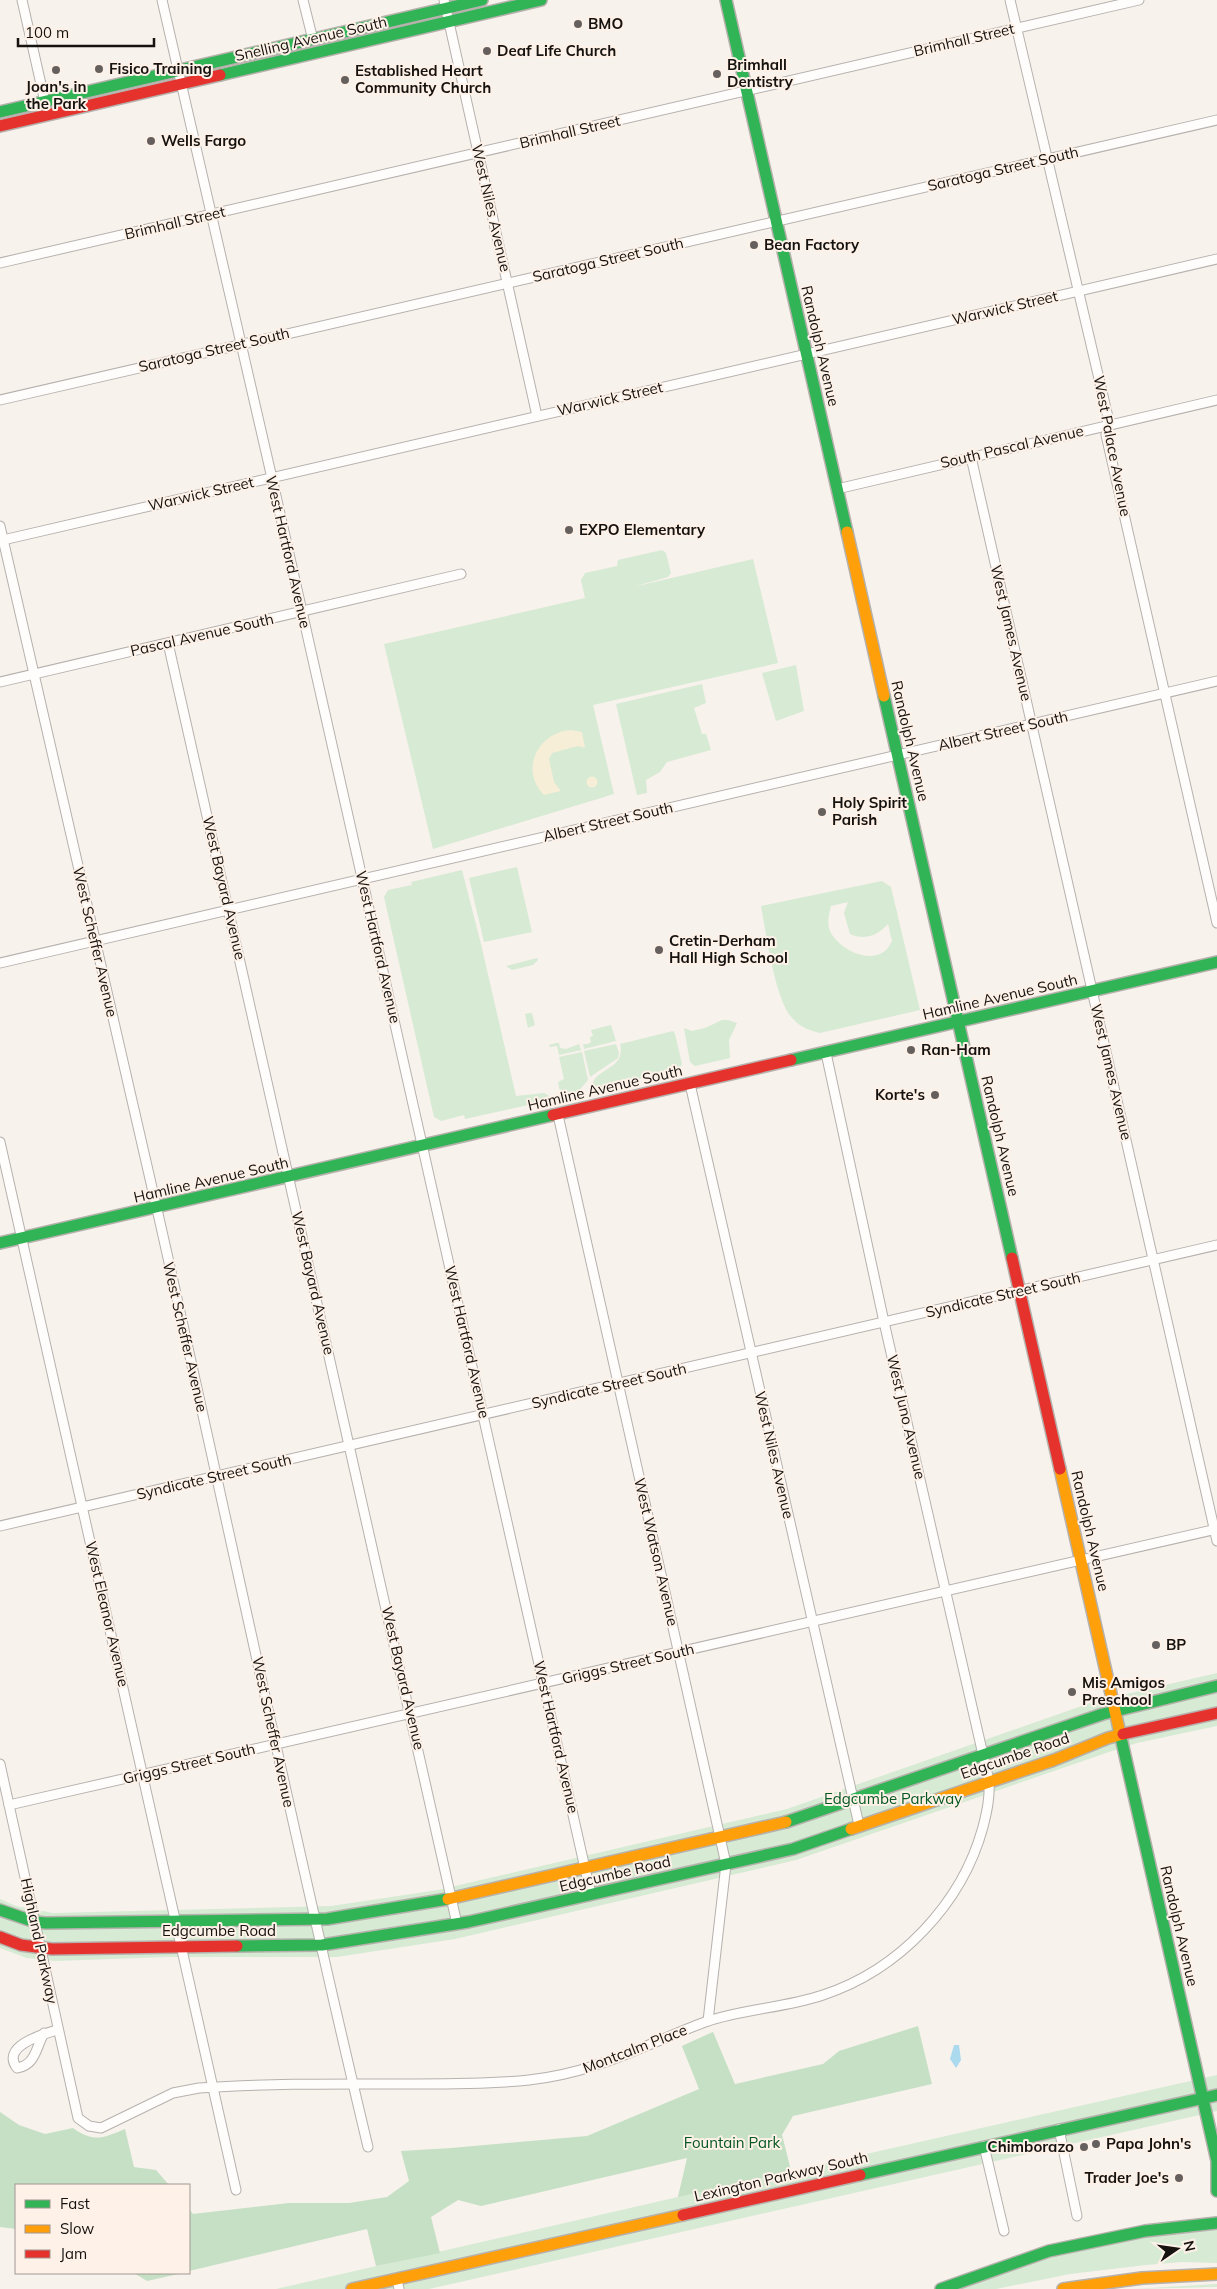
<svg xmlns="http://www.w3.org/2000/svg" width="1217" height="2289" viewBox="0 0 1217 2289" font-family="Mulish,sans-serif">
  <rect width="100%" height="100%" fill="#f8f2ed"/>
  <g fill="#d6ead4" fill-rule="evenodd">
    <polygon points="662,550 666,553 671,573 668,577 633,587 753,559 778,663 593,705 614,794 433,849 384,644 585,598 581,580 585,573 617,566 618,560"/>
    <polygon points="796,665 804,711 776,721 762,673"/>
    <polygon points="702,684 706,703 694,708 702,734 706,734 711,750 667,762 660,772 646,780 647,793 637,795 616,704"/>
    <polygon points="517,867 532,932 484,942 469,878"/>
    <polygon points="462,870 481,944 516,1096 544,1093 548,1095 550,1100 465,1119 464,1115 441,1121 434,1117 384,897 388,890 412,885 411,882"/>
    <path d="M882 881 891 887 920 1010 820 1033C809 1030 801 1028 793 1019 775 1002 766 932 761 906ZM848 902 844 913 850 934C865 941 878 935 888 924L892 941C890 944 888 949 885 951 868 964 840 949 831 933 826 924 829 914 831 906Z"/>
    <polygon points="537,958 538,960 533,965 512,970 506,966"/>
    <polygon points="530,1013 532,1013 535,1025 528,1028 525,1014"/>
    <polygon points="722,1020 728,1020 737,1023 729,1040 730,1058 695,1066 690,1062 684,1028 692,1031 705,1028"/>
    <polygon points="611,1025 616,1041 584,1049 583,1044 588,1044 591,1042 590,1037 593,1036 591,1030"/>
    <path d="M673 1031 675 1034 682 1064 679 1070 593 1090C588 1068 627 1072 620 1044Z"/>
    <polygon points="556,1043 559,1043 560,1048 566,1049 579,1044 581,1050 559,1055 557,1046 550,1047 549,1045"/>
    <polygon points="616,1044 619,1053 618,1058 590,1077 584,1051"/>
    <polygon points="582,1052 588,1080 576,1094 561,1097 558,1082 564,1079 559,1057"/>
    <polygon points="1217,1673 1217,1726 1137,1743 1109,1752 796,1860 455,1939 337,1957 169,1957 55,1961 27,1958 0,1948 0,1899 16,1906 53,1913 331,1906 438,1890 787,1809 1096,1701"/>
    <polygon points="713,2032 737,2091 782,2135 791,2171 1217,2075 1217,2111 429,2289 276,2289 678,2197 703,2098 682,2046"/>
    <polygon points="1217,2229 1217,2263 1182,2262 1146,2265 1070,2274 996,2289 951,2289 1097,2243"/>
    <polygon points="1217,2284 1217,2287 1133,2289"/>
  </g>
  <g fill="#c6e0c5">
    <polygon points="918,2026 932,2084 793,2116 782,2135 791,2171 678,2197 687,2158 481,2206 458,2200 431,2217 440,2253 376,2266 367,2229 189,2271 189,2209 193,2214 289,2203 349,2203 387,2197 409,2181 401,2151 451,2148 587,2136 699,2089 682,2046 713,2032 735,2084 823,2064 839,2051"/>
    <path d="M0 2112 19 2125 45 2134 73 2128C94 2143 103 2138 125 2129L134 2167 156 2170 169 2185H16V2229L0 2227Z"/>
    <polygon points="134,2273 183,2273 147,2281"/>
  </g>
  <g fill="#f6eed6">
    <path d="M571 730 582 732 585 748 578 746 552 753 549 759 554 782 561 791 544 795C519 770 538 732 571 730Z"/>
    <circle cx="592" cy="782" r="5.5"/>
  </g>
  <polygon fill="#abdaee" points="954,2045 959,2045 961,2060 956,2068 950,2059"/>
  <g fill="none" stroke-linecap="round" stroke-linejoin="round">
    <defs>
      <g id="street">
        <polyline points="22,0 45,102"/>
        <polyline points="162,0 274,487 591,1895"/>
        <polyline points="303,0 313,40"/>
        <polyline points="444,0 537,416"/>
        <polyline points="1010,0 1108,417 1106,435 1217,923"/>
        <polyline points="0,263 1139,0"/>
        <polyline points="0,400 1217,120"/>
        <polyline points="971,457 1217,1541"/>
        <polyline points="837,489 1217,400"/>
        <path d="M0 526C53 757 106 987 159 1218 229 1528 294 1838 368 2147"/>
        <polyline points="3,540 1217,259"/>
        <polyline points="168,643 457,1924"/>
        <polyline points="0,682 461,574"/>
        <polyline points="0,963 1217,681"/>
        <polyline points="690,1084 859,1825"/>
        <polyline points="558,1115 726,1864 708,2021"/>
        <polyline points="0,1142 236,2190"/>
        <polyline points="0,1526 1217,1245"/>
        <path d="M0 1764 78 2118 89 2126 101 2128 173 2093 199 2088C271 2083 345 2084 417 2084 455 2084 492 2084 529 2080 596 2073 644 2045 705 2022 742 2009 785 2008 823 1995 899 1970 962 1904 983 1827 987 1811 990 1798 989 1781L884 1322 826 1053"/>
        <polyline points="9,1805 1217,1529"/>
        <path d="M44 2033C36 2047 36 2065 17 2068 0 2046 44 2034 57 2030"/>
        <polyline points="1059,2129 1077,2216"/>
        <polyline points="984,2146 1004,2231"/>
        <polyline points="397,2279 399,2289"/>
      </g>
      <g id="fast">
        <polyline points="726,0 847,532"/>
        <polyline points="220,75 541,0"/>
        <polyline points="0,112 482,0"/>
        <polyline points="884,696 1012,1258"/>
        <polyline points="791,1060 1217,962"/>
        <polyline points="0,1243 553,1115"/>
        <polyline points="1119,1729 1217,2161 1217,2191"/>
        <polyline points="786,1822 1103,1714 1217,1686"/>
        <polyline points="0,1910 35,1922 46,1923 327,1919 448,1899"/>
        <polyline points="237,1946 322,1945 468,1922 793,1849 851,1829"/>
        <polyline points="860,2175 1217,2095"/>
        <polyline points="941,2289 1049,2251 1145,2231 1217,2223"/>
      </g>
      <g id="slow">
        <polyline points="847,532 884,696"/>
        <polyline points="1060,1469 1119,1729"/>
        <polyline points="851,1829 1054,1760 1108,1738 1123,1734"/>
        <polyline points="448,1899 786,1822"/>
        <polyline points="352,2289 683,2215"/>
        <polyline points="1063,2289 1142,2278 1217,2274"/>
      </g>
      <g id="jam">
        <polyline points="0,126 220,75"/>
        <polyline points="553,1115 791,1060"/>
        <polyline points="1012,1258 1060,1469"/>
        <polyline points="1123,1734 1217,1713"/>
        <polyline points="0,1937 21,1945 52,1949 237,1946"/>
        <polyline points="683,2215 860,2175"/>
      </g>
    </defs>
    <use href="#street" stroke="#b6b1ad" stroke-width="11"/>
    <use href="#fast" stroke="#b6b1ad" stroke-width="14"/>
    <use href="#slow" stroke="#b6b1ad" stroke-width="14"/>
    <use href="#jam" stroke="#b6b1ad" stroke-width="14"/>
    <use href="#street" stroke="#fefdfc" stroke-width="9"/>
    <use href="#fast" stroke="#30b455" stroke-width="11"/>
    <use href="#slow" stroke="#ff9f0a" stroke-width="11"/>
    <use href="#jam" stroke="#e5322d" stroke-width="11"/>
  </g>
  <g fill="#65605d" stroke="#fdf1e8" stroke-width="2">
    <circle cx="578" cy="24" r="5"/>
    <circle cx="487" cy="51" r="5"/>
    <circle cx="99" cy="69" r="5"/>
    <circle cx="56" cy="70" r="5"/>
    <circle cx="717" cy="74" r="5"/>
    <circle cx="345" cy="80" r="5"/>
    <circle cx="151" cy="141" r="5"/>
    <circle cx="754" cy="245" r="5"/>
    <circle cx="569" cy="530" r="5"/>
    <circle cx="822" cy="812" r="5"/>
    <circle cx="659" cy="950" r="5"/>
    <circle cx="911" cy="1050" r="5"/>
    <circle cx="935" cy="1095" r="5"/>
    <circle cx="1156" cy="1645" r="5"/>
    <circle cx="1072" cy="1692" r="5"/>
    <circle cx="1096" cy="2144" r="5"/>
    <circle cx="1084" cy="2147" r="5"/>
    <circle cx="1179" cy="2178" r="5"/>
  </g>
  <g text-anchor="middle" stroke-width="4" stroke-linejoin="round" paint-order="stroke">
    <g font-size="15" font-weight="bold" fill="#16120f" stroke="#fdf1e8" text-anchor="start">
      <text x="588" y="29">BMO</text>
      <text x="497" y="56">Deaf Life Church</text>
      <text x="727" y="70">Brimhall<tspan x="727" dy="17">Dentistry</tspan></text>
      <text x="109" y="74">Fisico Training</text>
      <text x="355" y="76">Established Heart<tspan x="355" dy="17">Community Church</tspan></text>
      <text x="56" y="92" text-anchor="middle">Joan's in<tspan x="56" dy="17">the Park</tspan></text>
      <text x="161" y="146">Wells Fargo</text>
      <text x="764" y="250">Bean Factory</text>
      <text x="579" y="535">EXPO Elementary</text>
      <text x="832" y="808">Holy Spirit<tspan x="832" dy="17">Parish</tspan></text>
      <text x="669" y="946">Cretin-Derham<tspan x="669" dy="17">Hall High School</tspan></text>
      <text x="921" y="1055">Ran-Ham</text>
      <text x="925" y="1100" text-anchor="end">Korte's</text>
      <text x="1166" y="1650">BP</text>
      <text x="1082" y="1688">Mis Amigos<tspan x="1082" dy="17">Preschool</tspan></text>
      <text x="1106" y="2149">Papa John's</text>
      <text x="1074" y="2152" text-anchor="end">Chimborazo</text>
      <text x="1169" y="2183" text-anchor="end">Trader Joe's</text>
    </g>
    <g font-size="15" fill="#16120f" stroke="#fdf1e8">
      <text transform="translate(311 39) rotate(-13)" y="5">Snelling Avenue South</text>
      <text transform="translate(964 40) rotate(-13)" y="5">Brimhall Street</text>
      <text transform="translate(570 132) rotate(-13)" y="5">Brimhall Street</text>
      <text transform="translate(1003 169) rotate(-13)" y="5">Saratoga Street South</text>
      <text transform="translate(491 208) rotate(77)" y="5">West Niles Avenue</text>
      <text transform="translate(175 223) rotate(-13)" y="5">Brimhall Street</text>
      <text transform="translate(608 260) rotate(-13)" y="5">Saratoga Street South</text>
      <text transform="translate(1005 308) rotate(-13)" y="5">Warwick Street</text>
      <text transform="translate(820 346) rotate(77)" y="5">Randolph Avenue</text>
      <text transform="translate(214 350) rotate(-13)" y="5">Saratoga Street South</text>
      <text transform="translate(610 399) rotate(-13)" y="5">Warwick Street</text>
      <text transform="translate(1112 446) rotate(79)" y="5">West Palace Avenue</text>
      <text transform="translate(1012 447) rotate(-13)" y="5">South Pascal Avenue</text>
      <text transform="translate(201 494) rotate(-13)" y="5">Warwick Street</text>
      <text transform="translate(288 552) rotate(77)" y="5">West Hartford Avenue</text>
      <text transform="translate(1011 633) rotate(77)" y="5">West James Avenue</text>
      <text transform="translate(202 635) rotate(-13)" y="5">Pascal Avenue South</text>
      <text transform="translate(1003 731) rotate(-13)" y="5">Albert Street South</text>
      <text transform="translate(910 741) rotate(77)" y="5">Randolph Avenue</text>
      <text transform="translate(608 822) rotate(-13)" y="5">Albert Street South</text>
      <text transform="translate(224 888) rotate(77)" y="5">West Bayard Avenue</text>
      <text transform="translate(95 942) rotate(77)" y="5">West Scheffer Avenue</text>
      <text transform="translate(378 947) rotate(77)" y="5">West Hartford Avenue</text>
      <text transform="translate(1000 997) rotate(-13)" y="5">Hamline Avenue South</text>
      <text transform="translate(1111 1072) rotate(77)" y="5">West James Avenue</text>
      <text transform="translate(605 1088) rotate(-13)" y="5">Hamline Avenue South</text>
      <text transform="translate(1000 1136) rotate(77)" y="5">Randolph Avenue</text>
      <text transform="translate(211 1180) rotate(-13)" y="5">Hamline Avenue South</text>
      <text transform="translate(313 1283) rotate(77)" y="5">West Bayard Avenue</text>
      <text transform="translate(1003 1295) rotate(-13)" y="5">Syndicate Street South</text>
      <text transform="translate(185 1337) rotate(77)" y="5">West Scheffer Avenue</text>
      <text transform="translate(467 1342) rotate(77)" y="5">West Hartford Avenue</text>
      <text transform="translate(609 1386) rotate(-13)" y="5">Syndicate Street South</text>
      <text transform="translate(906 1417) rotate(77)" y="5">West Juno Avenue</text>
      <text transform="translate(774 1455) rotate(77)" y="5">West Niles Avenue</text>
      <text transform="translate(214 1477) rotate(-13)" y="5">Syndicate Street South</text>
      <text transform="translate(1090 1531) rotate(77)" y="5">Randolph Avenue</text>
      <text transform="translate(656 1552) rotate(77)" y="5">West Watson Avenue</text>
      <text transform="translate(107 1614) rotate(77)" y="5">West Eleanor Avenue</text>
      <text transform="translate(628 1664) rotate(-13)" y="5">Griggs Street South</text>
      <text transform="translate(403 1678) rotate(77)" y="5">West Bayard Avenue</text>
      <text transform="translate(273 1732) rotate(78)" y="5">West Scheffer Avenue</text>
      <text transform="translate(556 1737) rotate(77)" y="5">West Hartford Avenue</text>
      <text transform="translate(1015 1756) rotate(-19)" y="5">Edgcumbe Road</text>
      <text transform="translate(189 1764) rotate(-13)" y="5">Griggs Street South</text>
      <text transform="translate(615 1874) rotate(-13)" y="5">Edgcumbe Road</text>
      <text transform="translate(1179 1926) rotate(77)" y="5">Randolph Avenue</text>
      <text x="219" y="1936">Edgcumbe Road</text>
      <text transform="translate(39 1941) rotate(78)" y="5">Highland Parkway</text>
      <text transform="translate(635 2049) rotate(-21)" y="5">Montcalm Place</text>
      <text transform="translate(781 2177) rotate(-13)" y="5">Lexington Parkway South</text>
    </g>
    <g font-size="15" fill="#045822" stroke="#fdf1e8">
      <text x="893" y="1804">Edgcumbe Parkway</text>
      <text x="732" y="2148">Fountain Park</text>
    </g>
  </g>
  <rect x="15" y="2184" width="175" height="90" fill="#fdf1e8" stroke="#a19891"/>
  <rect x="25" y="2200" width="25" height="8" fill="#30b455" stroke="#a19891"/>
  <text x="60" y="2209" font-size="15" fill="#16120f">Fast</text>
  <rect x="25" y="2225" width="25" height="8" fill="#ff9f0a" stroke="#a19891"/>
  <text x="60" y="2234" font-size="15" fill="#16120f">Slow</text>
  <rect x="25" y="2250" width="25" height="8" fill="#e5322d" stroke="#a19891"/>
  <text x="60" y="2259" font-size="15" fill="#16120f">Jam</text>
  <g transform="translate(1177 2249) rotate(77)" stroke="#fdf1e8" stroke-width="4" paint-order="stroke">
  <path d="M0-4L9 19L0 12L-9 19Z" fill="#16120f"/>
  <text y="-8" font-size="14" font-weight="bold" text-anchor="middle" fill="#16120f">N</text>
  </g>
  <path d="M18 38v8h136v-8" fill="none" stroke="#16120f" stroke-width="2.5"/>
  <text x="25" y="38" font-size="15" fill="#16120f" stroke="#fdf1e8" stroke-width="4" paint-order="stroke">100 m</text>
</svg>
